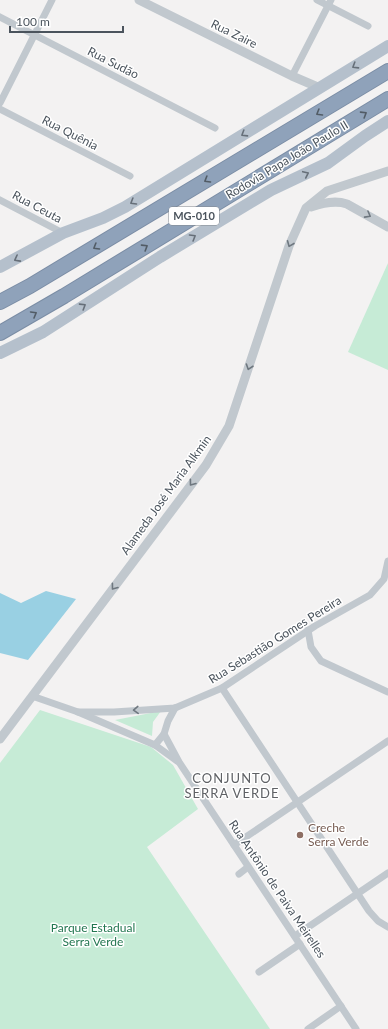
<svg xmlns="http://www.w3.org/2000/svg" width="388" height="1029" viewBox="0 0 388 1029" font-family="Lato,sans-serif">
  <rect width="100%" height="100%" fill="#f3f2f2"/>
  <g fill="#c6ebd6">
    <polygon points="388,263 388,370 348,352"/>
    <polygon points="40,710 151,747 173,765 198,809 147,847 270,1029 0,1029 0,763"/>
    <polygon points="161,711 153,722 152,736 115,720"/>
  </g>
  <polygon fill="#99d0e3" points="46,591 76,599 28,660 0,653 0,593 21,603"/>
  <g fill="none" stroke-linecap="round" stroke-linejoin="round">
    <defs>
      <g id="motorway">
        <polyline points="0,302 30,286 388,71"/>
        <polyline points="0,333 64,296 388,99"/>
      </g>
    </defs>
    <use href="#motorway" stroke="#7b8da5" stroke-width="16"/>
    <g stroke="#c1c8ce" stroke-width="7">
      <polyline points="317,0 368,26"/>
      <polyline points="0,17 215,128"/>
      <polyline points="292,76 331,0"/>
      <polyline points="0,103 52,0"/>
      <polyline points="0,109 130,176"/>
      <polyline points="0,200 63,233"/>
      <polyline points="308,630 311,647 321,661 388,692"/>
      <polyline points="222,688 369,911 378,921 388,927"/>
      <polyline points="32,696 78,712 155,745 177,761"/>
      <polyline points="78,712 114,712 175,708 222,688 315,626 370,595 384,579 388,561"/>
      <polyline points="164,734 179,762 356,1029"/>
      <polyline points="155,745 164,734 168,721 175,708"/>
      <polyline points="234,845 388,741"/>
      <polyline points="239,874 248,867"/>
      <polyline points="295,936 388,873"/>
      <polyline points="259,972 300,944"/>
      <polyline points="308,1029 341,1006"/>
    </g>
    <g stroke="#c1c8ce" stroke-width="9">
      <polyline points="139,0 292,76 320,88"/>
      <path d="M311 207C323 203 335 200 347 204L388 227"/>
      <polyline points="0,739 206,465 229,426 289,246 306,208 327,191 388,171"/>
    </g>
    <g stroke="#b5c0cc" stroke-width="12">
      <polyline points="0,267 63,233 103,218 125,207 388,46"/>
      <polyline points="0,353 43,332 160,257 271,190 328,163 365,136 388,121"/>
    </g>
    <use href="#motorway" stroke="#8fa2ba" stroke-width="14"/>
  </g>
  <defs><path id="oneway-chevron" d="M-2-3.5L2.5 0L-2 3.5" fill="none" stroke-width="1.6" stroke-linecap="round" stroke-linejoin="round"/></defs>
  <g stroke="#666f79">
    <use href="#oneway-chevron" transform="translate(355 66) rotate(148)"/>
    <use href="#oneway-chevron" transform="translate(244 134) rotate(148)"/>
    <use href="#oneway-chevron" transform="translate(306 174) rotate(-25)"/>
    <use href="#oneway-chevron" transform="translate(133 202) rotate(149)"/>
    <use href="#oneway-chevron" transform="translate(193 237) rotate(-31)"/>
    <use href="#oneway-chevron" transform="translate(17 259) rotate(152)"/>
    <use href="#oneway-chevron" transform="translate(83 306) rotate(-32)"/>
  </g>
  <g stroke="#525c66">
    <use href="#oneway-chevron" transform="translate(319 113) rotate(149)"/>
    <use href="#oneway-chevron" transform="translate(364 114) rotate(-32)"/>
    <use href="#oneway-chevron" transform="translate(207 180) rotate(149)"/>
    <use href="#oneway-chevron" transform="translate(96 247) rotate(149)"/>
    <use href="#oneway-chevron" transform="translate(145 247) rotate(-32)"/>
    <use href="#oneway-chevron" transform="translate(34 314) rotate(-30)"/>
  </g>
  <g stroke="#6e777f">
    <use href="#oneway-chevron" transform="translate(368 215) rotate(29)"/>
    <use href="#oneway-chevron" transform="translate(290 244) rotate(112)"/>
    <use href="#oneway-chevron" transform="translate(249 367) rotate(109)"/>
    <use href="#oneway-chevron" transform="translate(192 483) rotate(127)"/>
    <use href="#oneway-chevron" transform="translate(114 587) rotate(127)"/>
    <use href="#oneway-chevron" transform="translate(136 710) rotate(177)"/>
  </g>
  <circle fill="#8d6e63" stroke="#fff" stroke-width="1.5" cx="300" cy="835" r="4"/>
  <g text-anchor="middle" stroke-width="3" stroke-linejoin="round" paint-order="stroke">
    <rect fill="#fff" stroke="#81878e" stroke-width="1" x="169" y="207" width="50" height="18" rx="3"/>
    <g font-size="11" font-weight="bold" fill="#4b545d">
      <text x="194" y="220">MG-010</text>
    </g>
    <g font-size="12" fill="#4b545d" stroke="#fff">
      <text transform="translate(234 34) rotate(26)" y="4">Rua Zaire</text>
      <text transform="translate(113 63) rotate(27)" y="4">Rua Sudão</text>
      <text transform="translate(70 133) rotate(27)" y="4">Rua Quênia</text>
      <text transform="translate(287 160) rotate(-31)" y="4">Rodovia Papa João Paulo II</text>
      <text transform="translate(37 207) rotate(28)" y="4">Rua Ceuta</text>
      <text transform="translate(166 495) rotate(-54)" y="4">Alameda José Maria Alkmin</text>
      <text transform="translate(275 640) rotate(-32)" y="4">Rua Sebastião Gomes Pereira</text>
      <text transform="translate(277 889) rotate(56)" y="4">Rua Antônio de Paiva Meirelles</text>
    </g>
    <g font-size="12" fill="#785e54" stroke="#fff" text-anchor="start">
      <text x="308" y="832">Creche<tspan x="308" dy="14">Serra Verde</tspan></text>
    </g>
    <g font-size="12" fill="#237751" stroke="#fff">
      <text x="93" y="932">Parque Estadual<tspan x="93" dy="14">Serra Verde</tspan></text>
    </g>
    <g font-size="13" letter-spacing="1" fill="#5f6165" stroke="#fff">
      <text x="232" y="783">CONJUNTO<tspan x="232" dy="15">SERRA VERDE</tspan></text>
    </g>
  </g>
  <path d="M10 26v6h113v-6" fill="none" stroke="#4b545d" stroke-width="2"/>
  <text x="16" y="26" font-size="12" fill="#4b545d" stroke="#ffffff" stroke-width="3" paint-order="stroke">100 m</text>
</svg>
